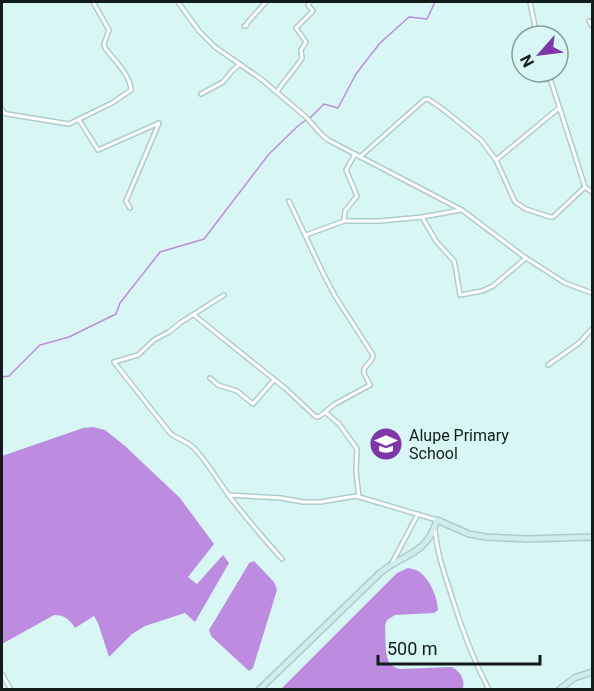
<svg xmlns="http://www.w3.org/2000/svg" width="594" height="691" viewBox="0 0 594 691" font-family="Roboto,sans-serif">
  <rect width="100%" height="100%" fill="#d8f7f4"/>
  <g fill="#bd8ce0">
    <path d="M93 427 105 430 125 446 180 498 214 544 188 577 197 584 223 555 229 563 195 622 185 613 145 626 132 634 109 657 98 623 94 616 75 628C69 619 65 615 54 615L2 644V456L83 428Z"/>
    <polygon points="254,561 274,582 277,590 253,668 249,671 211,636 209,630 248,565 249,563"/>
    <path d="M408 568C411 569 415 569 418 571 429 577 438 598 438 610L434 613 395 615 387 620 385 625C386 634 384 658 391 665 394 667 397 668 400 669L452 667C461 672 465 679 463 689H281L397 573Z"/>
  </g>
  <g fill="none" stroke-linecap="round" stroke-linejoin="round">
    <g stroke="#bd8ce0" stroke-width="1.5">
      <polyline points="310,118 324,104 338,108 356,74 380,43 409,17 427,19 435,2"/>
      <polyline points="2,377 9,376 40,345 69,337 116,314 120,303 160,252 204,239 269,154 299,125 306,120"/>
    </g>
    <defs>
      <g id="street">
        <polyline points="178,2 199,31 215,47 261,79 306,117 322,135 328,140 462,210 523,256 565,283 592,293"/>
        <polyline points="530,2 537,36"/>
        <polyline points="589,21 592,26"/>
        <polyline points="244,26 246,26 248,22 266,2"/>
        <polyline points="548,72 585,187 592,192"/>
        <path d="M277 92C284 80 295 70 302 58L301 50 306 42 296 28 313 11 308 5 310 2"/>
        <polyline points="201,94 223,82 232,71 240,64"/>
        <path d="M2 109 4 113 7 114 69 124 112 103 131 90C130 74 114 60 105 48L104 44 109 30 93 2"/>
        <polyline points="79,120 98,150 159,123 126,201 130,208"/>
        <polyline points="360,157 424,100 428,99 444,110 481,140 496,160 515,202 526,209 550,217 553,217 585,187"/>
        <polyline points="496,160 559,108"/>
        <polyline points="422,217 436,241 454,261 456,270 460,295 482,291 493,286 526,258"/>
        <polyline points="344,221 345,211 357,196 346,170 355,154"/>
        <polyline points="306,235 344,221 380,221 422,217 461,210"/>
        <path d="M224 295 180 323 169 332 154 340 138 355 114 362 170 433C177 439 187 441 194 448 208 463 218 481 230 497 247 519 264 539 282 559"/>
        <polyline points="194,315 286,389 316,417 320,416 335,404 370,385 364,373 364,369 372,359 373,355 335,296 323,273 289,201"/>
        <polyline points="548,365 579,343 592,329"/>
        <polyline points="210,378 218,385 237,391 253,404 274,380"/>
        <polyline points="325,412 339,424 357,449 356,471 359,497"/>
        <polyline points="228,495 281,498 303,502 320,502 356,496 437,520"/>
        <path d="M435 530C437 552 444 573 451 594 461 627 473 659 489 690"/>
        <polyline points="392,563 418,514"/>
        <polyline points="2,674 11,690"/>
      </g>
      <g id="secondary">
        <path d="M259 690 380 573C404 553 426 556 437 520L469 534 486 537 527 539 592 537"/>
        <polyline points="559,690 574,678 592,672"/>
      </g>
    </defs>
    <use href="#street" stroke="#aecdca" stroke-width="6"/>
    <use href="#secondary" stroke="#aecdca" stroke-width="8"/>
    <use href="#street" stroke="#fff" stroke-width="3"/>
    <use href="#secondary" stroke="#cdeeec" stroke-width="5"/>
  </g>
  <defs>
    <symbol id="school-disc" viewBox="-11 -11 22 22"><circle r="9.5" fill="#7f36a9" stroke="#d8f7f4"/><path d="M0-5L7-2L0 1L-7-2ZM-4 1L0 2.5L4 1V4Q0 6-4 4Z" fill="#fff"/></symbol>
  </defs>
  <g fill-rule="evenodd">
    <use href="#school-disc" x="367" y="425" width="38" height="38"/>
  </g>
  <g text-anchor="middle" stroke-width="6" stroke-linejoin="round" paint-order="stroke">
    <g font-size="16" fill="#111c1b" stroke="#d8f7f4" text-anchor="start">
      <text x="409" y="441">Alupe Primary<tspan x="409" dy="18">School</tspan></text>
    </g>
  </g>
  <rect width="594" height="691" fill="none" stroke="#111c1b" stroke-width="6"/>
  <g transform="translate(540 54) rotate(242)"><circle r="28" fill="#d8f7f4" stroke="#889f9d" stroke-width="1.5"/>
  <path d="M0-4.5L10 22L0 15L-10 22Z" fill="#7f36a9"/>
  <text y="-9" font-size="16" font-weight="bold" text-anchor="middle" fill="#111c1b">N</text>
  </g>
  <path d="M378 655v9h162v-9" fill="none" stroke="#111c1b" stroke-width="3"/>
  <text x="387" y="655" font-size="18" fill="#111c1b" stroke="#d8f7f4" stroke-width="4.5" paint-order="stroke">500 m</text>
</svg>
